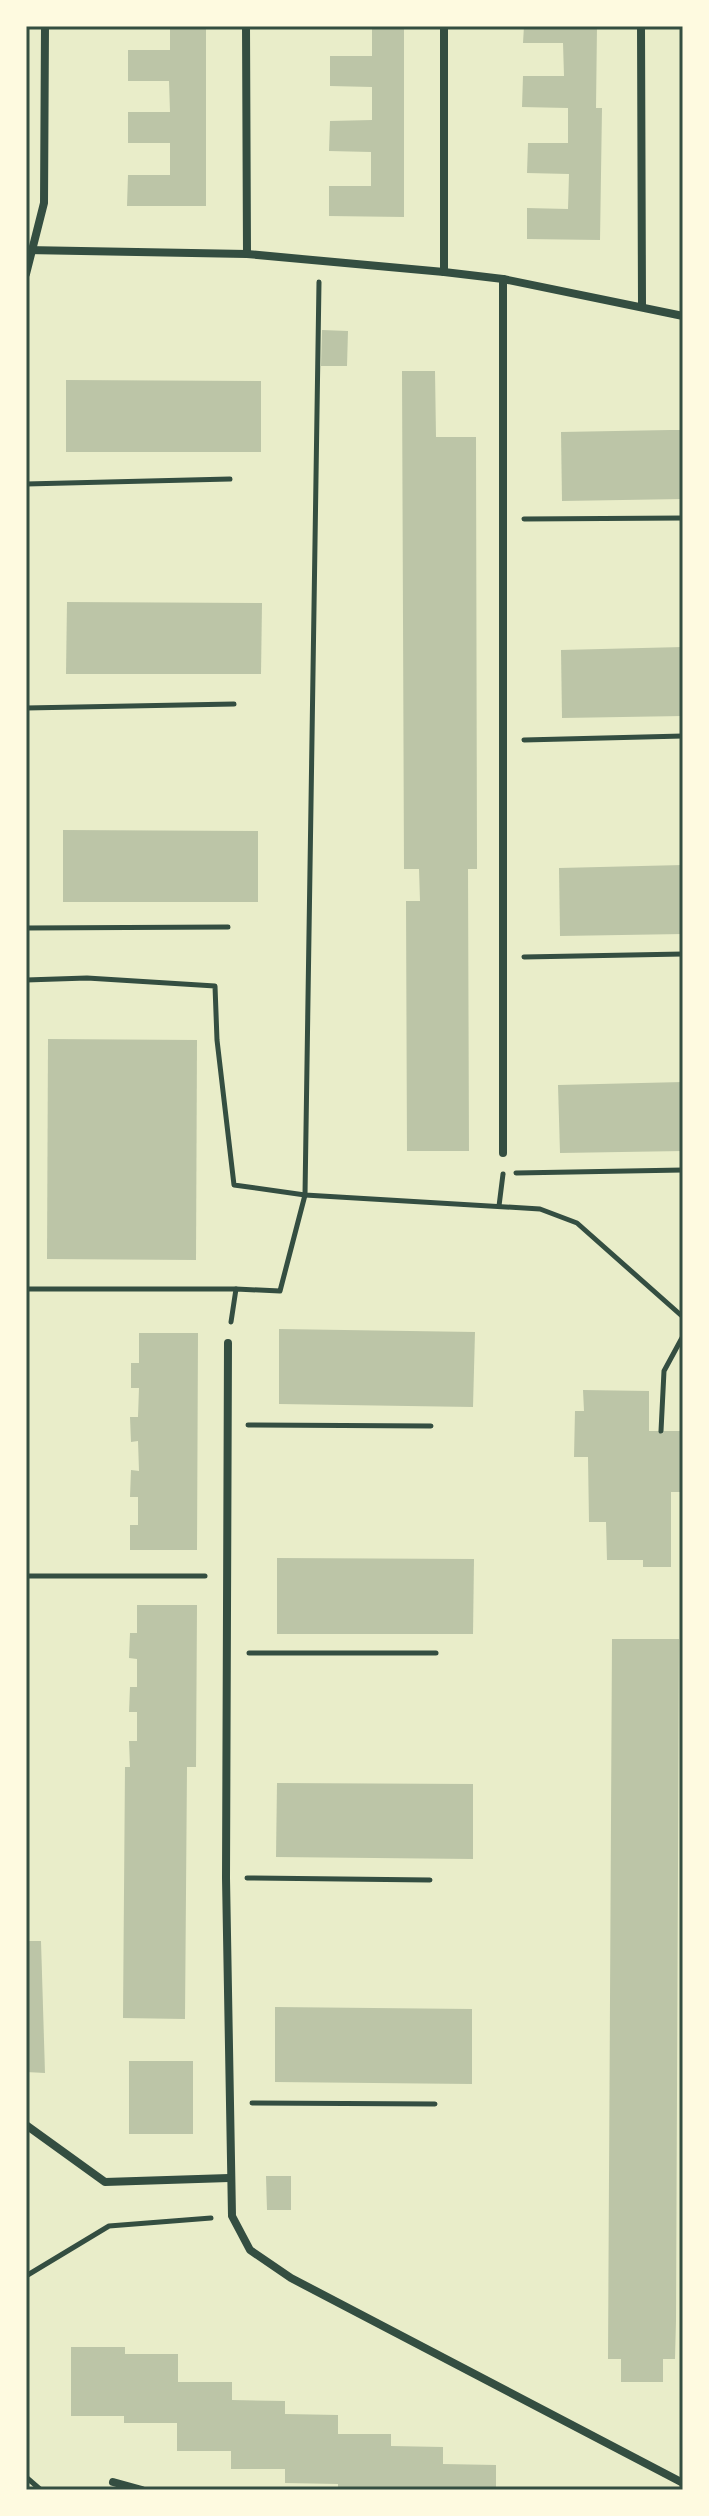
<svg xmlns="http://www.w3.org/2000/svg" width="709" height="2516" viewBox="0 0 709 2516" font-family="'Fira Sans',sans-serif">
  <rect width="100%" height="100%" fill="#e9edc9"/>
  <g fill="#bcc5a7">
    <polygon points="170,26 206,26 206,206 127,206 128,175 170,175 170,143 128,143 128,112 170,112 169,81 128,81 128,50 170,50"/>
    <polygon points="372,26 404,26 404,217 329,216 329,186 371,186 371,152 329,151 330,121 372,120 372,87 330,86 330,56 372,56"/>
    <polygon points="524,26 597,26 596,108 602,108 600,240 527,239 527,208 568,209 569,174 527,173 528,143 568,143 568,108 522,107 523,76 564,76 563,43 523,43"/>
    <polygon points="322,330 348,331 347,366 321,366"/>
    <polygon points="402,371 435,371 436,437 476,437 477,869 468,869 469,1151 407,1151 406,901 420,901 419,869 404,869"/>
    <polygon points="66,380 261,381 261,452 66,452"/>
    <polygon points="670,430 683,430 683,499 562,501 561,432"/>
    <polygon points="67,602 262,603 261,674 66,674"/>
    <polygon points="683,647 683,716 562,718 561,650"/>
    <polygon points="63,830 258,831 258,902 63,902"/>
    <polygon points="683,865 683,934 560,936 559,868"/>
    <polygon points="48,1039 197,1040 196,1260 47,1259"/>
    <polygon points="683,1082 683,1151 560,1153 558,1085"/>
    <polygon points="279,1329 475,1332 473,1407 279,1404"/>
    <polygon points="139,1333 198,1333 197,1550 130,1550 130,1525 138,1525 138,1497 130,1497 131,1470 139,1471 138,1441 131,1442 130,1417 138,1417 139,1388 131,1388 131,1363 139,1363"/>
    <polygon points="583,1390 649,1391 649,1431 683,1431 683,1492 671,1492 671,1567 643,1567 643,1560 607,1560 606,1522 589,1522 588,1457 574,1457 575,1411 584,1411"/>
    <polygon points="277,1558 474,1559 473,1634 277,1634"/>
    <polygon points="137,1605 197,1605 196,1767 187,1767 185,2019 123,2018 125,1767 130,1767 129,1741 137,1741 137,1712 129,1712 130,1687 137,1687 137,1659 129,1658 130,1633 137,1633"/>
    <polygon points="612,1639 679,1639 676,2321 675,2359 663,2359 663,2382 621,2382 621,2359 608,2359"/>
    <polygon points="277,1783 473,1784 473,1859 276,1857"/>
    <polygon points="26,1941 41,1941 45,2073 26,2072"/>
    <polygon points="275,2007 472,2009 472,2084 275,2082"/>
    <rect x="129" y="2061" width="64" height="73"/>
    <polygon points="266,2176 291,2176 291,2210 267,2210"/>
    <polygon points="71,2347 125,2347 125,2354 178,2354 178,2382 232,2382 232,2400 285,2401 285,2414 338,2415 338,2434 391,2434 391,2446 443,2447 443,2464 496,2465 496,2490 338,2490 338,2484 285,2483 285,2469 231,2469 231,2451 177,2451 177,2423 124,2423 124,2416 71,2416"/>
  </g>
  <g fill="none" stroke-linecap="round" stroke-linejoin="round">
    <g stroke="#344e41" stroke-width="5">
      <polyline points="26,484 230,479"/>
      <polyline points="524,519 683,518"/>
      <polyline points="26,708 234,704"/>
      <polyline points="524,740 683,736"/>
      <polyline points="26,928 228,927"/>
      <polyline points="26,935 26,980 87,978 215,986 217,1040 234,1185 305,1195 540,1209 577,1223 683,1317"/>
      <polyline points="524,957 683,954"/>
      <polyline points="516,1173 683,1170"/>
      <polyline points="499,1206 503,1174"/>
      <polyline points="27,1289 236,1289"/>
      <polyline points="231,1322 236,1289 280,1291 305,1195 319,282"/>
      <polyline points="248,1425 431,1426"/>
      <polyline points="661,1431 664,1371 683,1336"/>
      <polyline points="26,1576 205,1576"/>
      <polyline points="249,1653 436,1653"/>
      <polyline points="247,1878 430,1880"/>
      <polyline points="252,2103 435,2104"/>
      <polyline points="26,2276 109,2226 211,2218"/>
      <polyline points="26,2477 41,2490"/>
    </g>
    <g stroke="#344e41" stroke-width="8">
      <polyline points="246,26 247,254"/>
      <polyline points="641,26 642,306"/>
      <polyline points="26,250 247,254 444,272 503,279 683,316"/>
      <polyline points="444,272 444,26"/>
      <polyline points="26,274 44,203 45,26"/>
      <polyline points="503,279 503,1153"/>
      <polyline points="228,1343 226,1878 232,2216 250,2250 291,2278 683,2483"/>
      <polyline points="26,2125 105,2182 229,2178"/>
      <polyline points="113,2482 142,2490"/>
    </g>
  </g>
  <rect width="709" height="2516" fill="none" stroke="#fefae0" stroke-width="56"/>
  <rect x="28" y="28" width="653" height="2460" fill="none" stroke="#344e41" stroke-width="3"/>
</svg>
